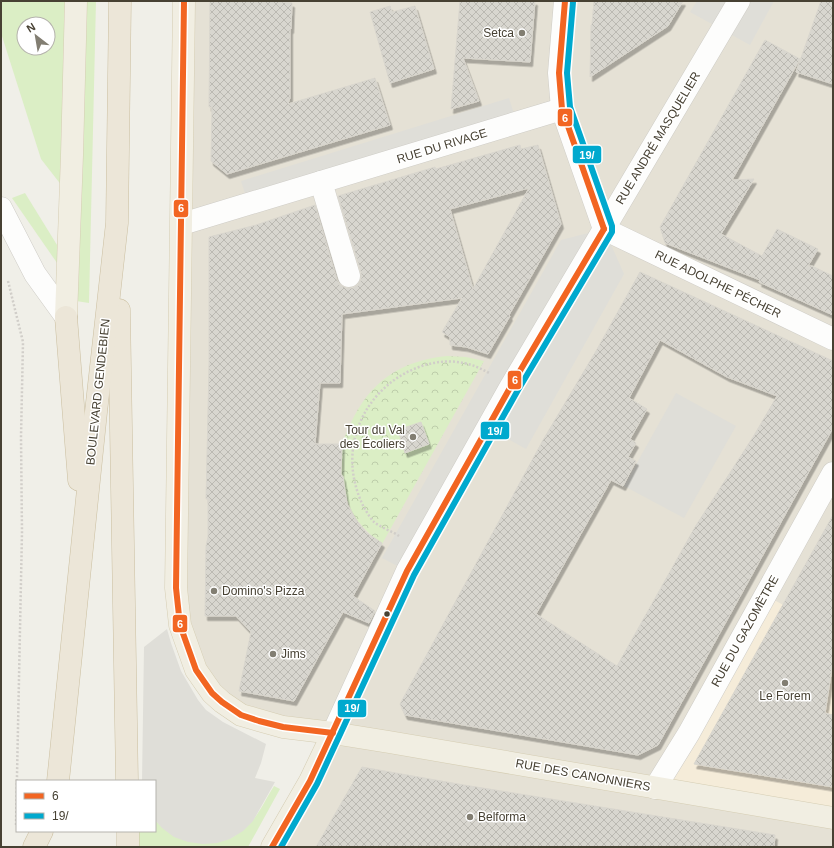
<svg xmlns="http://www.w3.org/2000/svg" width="834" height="848" viewBox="0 0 834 848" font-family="Helvetica,sans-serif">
  <defs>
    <pattern id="park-crowns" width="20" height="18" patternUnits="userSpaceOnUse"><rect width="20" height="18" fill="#dbeec5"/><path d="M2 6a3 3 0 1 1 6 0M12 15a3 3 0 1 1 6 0" fill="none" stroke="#bdcdaa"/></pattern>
    <pattern id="building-cross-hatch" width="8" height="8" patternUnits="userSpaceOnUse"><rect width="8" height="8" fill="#d8d6cf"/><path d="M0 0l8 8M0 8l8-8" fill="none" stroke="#bbb9b2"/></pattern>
    <filter id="shadow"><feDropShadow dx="2.5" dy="4.5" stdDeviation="0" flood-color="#0004"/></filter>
  </defs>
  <rect width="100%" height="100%" fill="#f0efe8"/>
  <polygon fill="#e5e1d5" points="184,1 833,1 833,847 272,847 332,734 241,715 185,639"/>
  <polygon fill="#f5ecd9" points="765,595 833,632 833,818 655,788"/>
  <g fill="#dbeec5" fill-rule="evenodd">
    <path d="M1 1H65L62 186 41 159 1 33ZM24 24H48V48H24Z"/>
    <polygon points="82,1 96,1 89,303 76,301"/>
    <polygon points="25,193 62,253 64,273 12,198"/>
    <path d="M274 786 280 789 248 847H136L137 831H155V820C173 840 205 848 231 838 235 836 239 832 243 829 246 826 250 824 252 821 260 812 267 797 274 786Z"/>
  </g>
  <path fill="url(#park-crowns)" d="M447 356 466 357 484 361 382 544C356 524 346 509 343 476H341C341 466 340 455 342 445 343 438 348 431 350 425 370 381 400 361 447 356Z"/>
  <g fill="#dfded8">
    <polygon points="697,1 774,1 750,45 690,12"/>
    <polygon points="509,98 517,123 248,203 241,181"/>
    <polygon points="604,229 624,274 526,449 488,428 407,571 382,558 561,240"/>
    <polygon points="676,393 736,426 684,518 624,486"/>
    <polygon points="167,629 171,643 181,671 198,700 206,710 223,722 266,744 261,763 255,778 275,782 253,821 243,831 230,839 217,843 203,844 188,842 174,837 162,828 155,820 155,781 142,781 144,647"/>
  </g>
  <g fill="url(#building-cross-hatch)" stroke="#d9d6ce" fill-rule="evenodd" filter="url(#shadow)">
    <polygon points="210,1 273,1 292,3 291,29 290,29 290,98 288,104 375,78 390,125 227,174 211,161 212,107 209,107"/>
    <polygon points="460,1 535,1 530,62 463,58 479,101 451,109"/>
    <polygon points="594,1 683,1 668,26 590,77 591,25 592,24"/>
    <polygon points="821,1 833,1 833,84 796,72"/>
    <polygon points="390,6 392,12 415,6 434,69 390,83 370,12"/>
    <polygon points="765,40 800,59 732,180 754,179 721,234 762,256 777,229 818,249 808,266 812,266 833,276 833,315 759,282 760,280 665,243 660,227"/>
    <path d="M520 145 521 149 538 145 561 224 509 315 510 316 488 354 466 347 450 345V337L442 332 462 298 342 314 340 383H320L315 444H342L341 474 343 477 347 504 356 520 367 533 382 543 353 596 375 611 369 623 343 612 294 701 239 691 251 632 236 616H205L206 546 208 537V499H206L209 364V237L256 225 315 205 337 280 340 285 346 288H353L358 285 361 279V272L338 196 435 167 436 169ZM529 188 473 289 450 209Z"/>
    <path d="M640 272 833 361V428L658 745 638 755 405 715 400 704 543 440 596 351ZM660 340 727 377 777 396 753 437 695 527 617 666 536 614 611 480 623 486 636 461 628 457 636 443 630 439 647 409 629 398Z"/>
    <polygon points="421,422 429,444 405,453 398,430"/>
    <polygon points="833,515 833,661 825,713 833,715 833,787 694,764"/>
    <polygon points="362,767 464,785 775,835 774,847 316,847"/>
  </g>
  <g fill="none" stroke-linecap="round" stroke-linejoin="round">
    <defs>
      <g id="minor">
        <polyline points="565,1 559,73 562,109 604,229"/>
        <polyline points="321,182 349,276"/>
        <polyline points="1,208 35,274 66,317"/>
        <polyline points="182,224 562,109"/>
        <polyline points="604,229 833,339"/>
        <polyline points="333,733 407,571 511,386 739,1"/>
        <polyline points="655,788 689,733 833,473"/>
      </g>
      <g id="major">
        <polyline points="184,1 176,588 180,625 196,670 212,693 222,702 241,715 283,727 333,733 389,742 833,818"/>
        <polyline points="66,317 72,155 76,1"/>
        <polyline points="272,847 310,781 333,733"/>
      </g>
      <g id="highway">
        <polyline points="119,310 127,781"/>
        <polyline points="66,317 79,480"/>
        <polyline points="58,781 96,412 117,223 120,1"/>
        <polyline points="128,831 128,847"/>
        <polyline points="34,847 42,831"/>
      </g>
    </defs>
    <use href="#minor" stroke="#ceccc6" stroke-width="23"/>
    <use href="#major" stroke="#d5cdb3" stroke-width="23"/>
    <use href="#highway" stroke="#cbbfa0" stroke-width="23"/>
    <g stroke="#d1cec9" stroke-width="2.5" stroke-dasharray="2 2" stroke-linecap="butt">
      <polyline points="8,281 23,342 21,437 22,532 16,825"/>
      <path d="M399 536C392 531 379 527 373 521 364 510 358 496 355 483 343 433 372 384 419 367 444 358 467 360 489 373"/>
    </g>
    <use href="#minor" stroke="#fdfdfc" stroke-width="22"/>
    <use href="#major" stroke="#f1eee2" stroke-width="22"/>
    <use href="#highway" stroke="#ece6d8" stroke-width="22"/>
    <defs>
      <g id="bus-1">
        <polyline points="184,1 176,588 180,625 196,670 212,693 222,702 241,715 259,721 283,727 333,733"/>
        <polyline points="565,1 559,73 562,109 604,229"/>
        <polyline points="272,847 310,781 407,571 511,386 604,229"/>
      </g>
      <polyline id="bus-2" points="281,847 317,784 414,575 518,390 612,232 612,226 570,107 567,73 573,2"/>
    </defs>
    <use href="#bus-1" stroke="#fff" stroke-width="9"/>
    <use href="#bus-2" stroke="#fff" stroke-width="9"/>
    <use href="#bus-1" stroke="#f26522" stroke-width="6"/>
    <use href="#bus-2" stroke="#00a9ce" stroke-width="6"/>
  </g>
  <g fill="#827e72" stroke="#fff" stroke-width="1.5">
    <circle cx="522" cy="33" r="4"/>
    <circle cx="413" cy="437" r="4"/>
    <circle cx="214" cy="591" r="4"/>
    <circle cx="273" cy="654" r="4"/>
    <circle cx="785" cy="683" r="4"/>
    <circle cx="470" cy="817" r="4"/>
  </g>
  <circle fill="#474133" stroke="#fff" stroke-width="1.5" cx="387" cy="614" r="3.5"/>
  <g text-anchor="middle" stroke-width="3" stroke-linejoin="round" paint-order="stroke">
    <g font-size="12" fill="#474133" stroke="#fff" text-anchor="start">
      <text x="514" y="37" text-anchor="end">Setca</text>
      <text x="405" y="434" text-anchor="end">Tour du Val<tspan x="405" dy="14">des Écoliers</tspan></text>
      <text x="222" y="595">Domino's Pizza</text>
      <text x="281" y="658">Jims</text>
      <text x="785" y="700" text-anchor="middle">Le Forem</text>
      <text x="478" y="821">Belforma</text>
    </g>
    <g font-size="12" fill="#474133" stroke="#fff">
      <text transform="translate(658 138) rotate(-59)" y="4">RUE ANDRÉ MASQUELIER</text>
      <text transform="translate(442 146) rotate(-17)" y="4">RUE DU RIVAGE</text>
      <text transform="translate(718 284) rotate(26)" y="4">RUE ADOLPHE PÉCHER</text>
      <text transform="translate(98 392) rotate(-84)" y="4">BOULEVARD GENDEBIEN</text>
      <text transform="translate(745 631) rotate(-61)" y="4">RUE DU GAZOMÈTRE</text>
      <text transform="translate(583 775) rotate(10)" y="4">RUE DES CANONNIERS</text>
    </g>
  </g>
  <g stroke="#fff" stroke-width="1.5">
    <rect x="557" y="108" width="16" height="19" rx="4" fill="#f26522"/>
    <rect x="572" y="145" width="30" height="19" rx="4" fill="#00a9ce"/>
    <rect x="173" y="199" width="16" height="19" rx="4" fill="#f26522"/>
    <rect x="507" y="370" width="15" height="20" rx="4" fill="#f26522"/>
    <rect x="480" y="421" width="30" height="19" rx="4" fill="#00a9ce"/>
    <rect x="172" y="614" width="16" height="19" rx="4" fill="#f26522"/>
    <rect x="337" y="699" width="30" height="19" rx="4" fill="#00a9ce"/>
  </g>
  <g font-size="11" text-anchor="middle" font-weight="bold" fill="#fff">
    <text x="565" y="122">6</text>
    <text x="587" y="159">19/</text>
    <text x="181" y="212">6</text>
    <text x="515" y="384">6</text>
    <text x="495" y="435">19/</text>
    <text x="180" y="628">6</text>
    <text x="352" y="712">19/</text>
  </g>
  <rect width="834" height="848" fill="none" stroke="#474133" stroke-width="4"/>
  <rect x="16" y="780" width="140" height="52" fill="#ffffff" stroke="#b5b3ad"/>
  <rect x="24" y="793" width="20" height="6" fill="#f26522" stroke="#b5b3ad"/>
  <text x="52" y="800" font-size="12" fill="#474133">6</text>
  <rect x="24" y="813" width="20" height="6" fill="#00a9ce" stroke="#b5b3ad"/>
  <text x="52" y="820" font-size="12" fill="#474133">19/</text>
  <g transform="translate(36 36) rotate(329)"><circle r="19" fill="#ffffff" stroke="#b5b3ad"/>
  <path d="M0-3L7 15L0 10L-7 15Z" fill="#827e72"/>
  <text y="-6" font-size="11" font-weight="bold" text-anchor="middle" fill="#474133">N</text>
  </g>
</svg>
